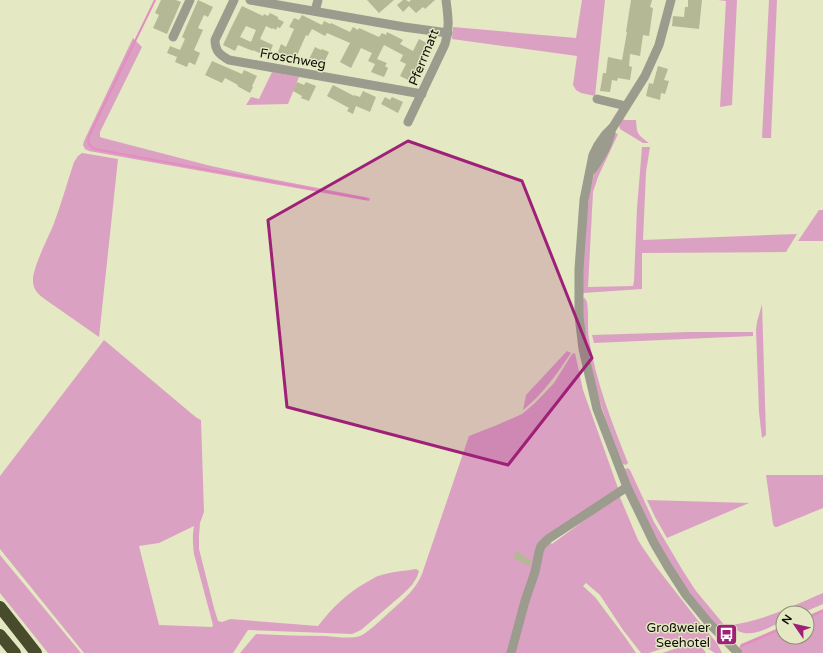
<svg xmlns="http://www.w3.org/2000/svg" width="823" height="653" viewBox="0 0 823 653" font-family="'Varela Round',sans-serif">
  <rect width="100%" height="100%" fill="#e4e8c3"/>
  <g fill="#dba1c2" fill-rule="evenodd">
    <polygon points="582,0 605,0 595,96 581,93 576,90 573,85 577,56 452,39 453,27 576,38"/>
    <polygon points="718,0 737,0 732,105 720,107 726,1"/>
    <polygon points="769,0 777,0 771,138 762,138"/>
    <polygon points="133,38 142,47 100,132 100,137 103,138 207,165 261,177 370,198 369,201 89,151 85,149 83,145 84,141"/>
    <polygon points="272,72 299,77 288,104 246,105 251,97 259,99"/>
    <path d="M622 119 625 120H636C637 134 637 134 649 143H643L620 129 619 125Z"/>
    <polygon points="615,133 618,134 598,177 593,192 588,287 633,286 634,281 637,208 642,147 650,147 646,172 643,240 797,234 786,252 642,253 642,289 583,293 583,259 587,211 590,189 594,175"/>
    <path d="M82 153 118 159 99 337 46 300C39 295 33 290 33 281 32 269 48 238 53 226 61 205 67 183 74 162L78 156Z"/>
    <polygon points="819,210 823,210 823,241 798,241"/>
    <path d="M585 298 587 302C589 314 587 327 589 339 596 382 612 423 628 463L626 465 623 464C608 426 593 388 586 348 583 332 583 315 582 299Z"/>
    <polygon points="762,304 766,435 762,438 759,412 756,330 757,322"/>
    <polygon points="689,332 753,332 753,336 594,343 592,335"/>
    <path d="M104 340 192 414 197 418 201 420 204 512 200 523 199 536V549L214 608 218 621 222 622 230 619 318 626C332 608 347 593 367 582 371 580 375 577 378 576 390 572 403 571 416 569L419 571 417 577 412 585 403 594 361 630 352 634 248 630 233 653H84L0 549V476ZM194 526C192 536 193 545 194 554L213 625 212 627 159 625 139 546 159 543Z"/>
    <path d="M567 351 571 353C556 375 543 394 523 410L526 395Z"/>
    <path d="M575 353 583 390 618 488 545 537 552 544 619 495 638 540 643 548 657 568 700 623 717 643 722 653H715L697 642 692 641H685L649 653H641L623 630 600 595 586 583 583 586 595 597 625 637 636 653H240L256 634C280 635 303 636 326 636 336 637 351 639 360 636 368 633 385 616 393 609 405 598 415 590 422 574L469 436 497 425 522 414 535 403 554 383 572 354Z"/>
    <path d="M628 468 630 470 654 522 683 571 696 591 730 632V634L726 636 724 635C708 616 692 598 679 577 657 544 641 508 624 472L625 469Z"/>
    <polygon points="766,475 823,475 823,508 784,524 777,527 775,527 773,524"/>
    <polygon points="647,500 749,503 667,538 655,517"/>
    <polygon points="0,555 81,653 48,653 0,593"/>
    <path d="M823 593V604L802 613H783V621C765 629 747 642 730 625 764 621 792 606 823 593Z"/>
    <polygon points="823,609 823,653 743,653 739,648 741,644 783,626 783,637 807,637 807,616"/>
    <path d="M690 644C697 645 703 647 706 653H662Z"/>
  </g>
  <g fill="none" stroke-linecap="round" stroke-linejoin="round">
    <g stroke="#e48cc0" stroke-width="2">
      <path d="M155 0 89 136C87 143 89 146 95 149L366 199"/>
      <polyline points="807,618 823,611"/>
      <polyline points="741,646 783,628"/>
    </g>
  </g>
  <g fill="#b4b894" fill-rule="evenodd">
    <polygon points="161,0 176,0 181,2 167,34 153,28 159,15 155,13"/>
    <polygon points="198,0 213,7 208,17 204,15 198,28 203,30 194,50 200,53 195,65 189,62 187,67 175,62 177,57 167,53 170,46 180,50 185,39 182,37"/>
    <polygon points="367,0 394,0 379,13"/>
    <polygon points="403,0 406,0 409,2 411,0 435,0 425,9 423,7 416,13 409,6 403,12 397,5"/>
    <polygon points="631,0 652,0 650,7 653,8 649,36 643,35 640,56 630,54 629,66 632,67 630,80 618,78 617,81 612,80 610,92 600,91 603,73 606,73 608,57 622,60 627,32 626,32"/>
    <polygon points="688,0 702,0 699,29 672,26 673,16 684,17 685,7 688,7"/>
    <path d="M242 6 263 16 264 14 268 16 270 13 278 17V19L284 22 280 28 277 27 276 30 273 28 272 29 266 26 260 39 273 45 268 57 253 50V51L238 45 235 51 223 45 230 30ZM246 26 256 30 251 42 240 37Z"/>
    <polygon points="302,15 322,25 324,21 330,24 331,23 350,32 353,27 358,30 359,28 379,37 382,33 386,35 387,32 403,40 400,44 413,51 419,39 429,44 425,52 426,53 420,66 422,67 414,83 400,76 406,64 400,61 403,55 384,45 377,59 387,63 385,66 388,68 384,77 371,72 375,64 368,61 372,53 361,48 351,68 340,62 350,43 327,33 325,36 312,29 308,36 306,35 295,60 283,55 278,52 281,44 286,47 294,29 289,27 294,18 299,20"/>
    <polygon points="315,47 321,50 322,49 329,52 323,65 309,59"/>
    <polygon points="212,61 242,74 244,70 257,76 252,86 253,87 250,93 237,86 238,85 225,78 222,83 205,75"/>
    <polygon points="658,66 668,69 664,80 669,81 665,94 661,93 660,100 646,96 649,83 653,84"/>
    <polygon points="297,82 304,85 306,82 316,86 309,101 301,98 302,96 293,91"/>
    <polygon points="333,85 354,96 354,95 360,97 363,91 376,97 370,112 356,106 353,114 347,111 349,108 327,96"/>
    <polygon points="385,97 390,100 392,97 403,102 398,113 381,104"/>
    <polygon points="517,551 523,554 522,556 531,560 530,566 513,558"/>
  </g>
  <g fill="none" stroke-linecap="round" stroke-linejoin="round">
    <g stroke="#9b9c8d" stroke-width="9">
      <path d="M234 0 215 40C215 51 220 55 229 60L422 94"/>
      <polyline points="250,0 404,27 448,33"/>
      <polyline points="671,0 659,45 645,76 613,127 605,135 598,145 593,155 584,200 579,269 579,316 583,349 597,409 627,487 654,543 668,567 686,595 708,622 738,653"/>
      <polyline points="315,11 318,0"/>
      <polyline points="173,37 190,0"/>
      <polyline points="597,99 626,106"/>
      <path d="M408 122 445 44C450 28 448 16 446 0"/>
      <path d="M592 170C603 154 608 146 612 128"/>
      <polyline points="511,653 525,601 535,572 539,552 541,546 548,539 627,487"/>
    </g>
    <g stroke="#494c2c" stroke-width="12">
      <polyline points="0,607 36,653"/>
      <polyline points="0,635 15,653"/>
    </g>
  </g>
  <path fill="#9e2177" fill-opacity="0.2" stroke="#9e2177" stroke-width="3" stroke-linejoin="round" d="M408 141 522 181 592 358 508 465 287 407 268 220Z"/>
  <defs>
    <symbol id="bus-square" viewBox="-11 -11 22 22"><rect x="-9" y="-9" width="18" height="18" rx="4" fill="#9e2177" stroke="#e4e8c3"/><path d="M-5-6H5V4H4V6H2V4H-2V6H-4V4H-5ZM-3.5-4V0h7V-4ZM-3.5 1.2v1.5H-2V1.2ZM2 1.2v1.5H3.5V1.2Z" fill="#fff"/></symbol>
  </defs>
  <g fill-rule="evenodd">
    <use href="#bus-square" x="714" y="622" width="25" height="25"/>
  </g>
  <g text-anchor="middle" stroke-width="3" stroke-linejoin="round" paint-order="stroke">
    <g font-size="13" fill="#0e0f04" stroke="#e4e8c3">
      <text transform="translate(423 57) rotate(-68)" y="5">Pferrmatt</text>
      <text transform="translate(293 58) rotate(10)" y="5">Froschweg</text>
    </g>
    <g font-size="13" fill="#0e0f04" stroke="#e4e8c3" text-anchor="end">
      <text x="710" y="632">Großweier<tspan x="710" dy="15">Seehotel</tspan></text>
    </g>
  </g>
  <g transform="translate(795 625) rotate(304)"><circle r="19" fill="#e4e8c3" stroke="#8e9177"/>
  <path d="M0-3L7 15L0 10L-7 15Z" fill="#9e2177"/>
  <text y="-6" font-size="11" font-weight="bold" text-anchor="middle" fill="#0e0f04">N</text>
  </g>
</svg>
